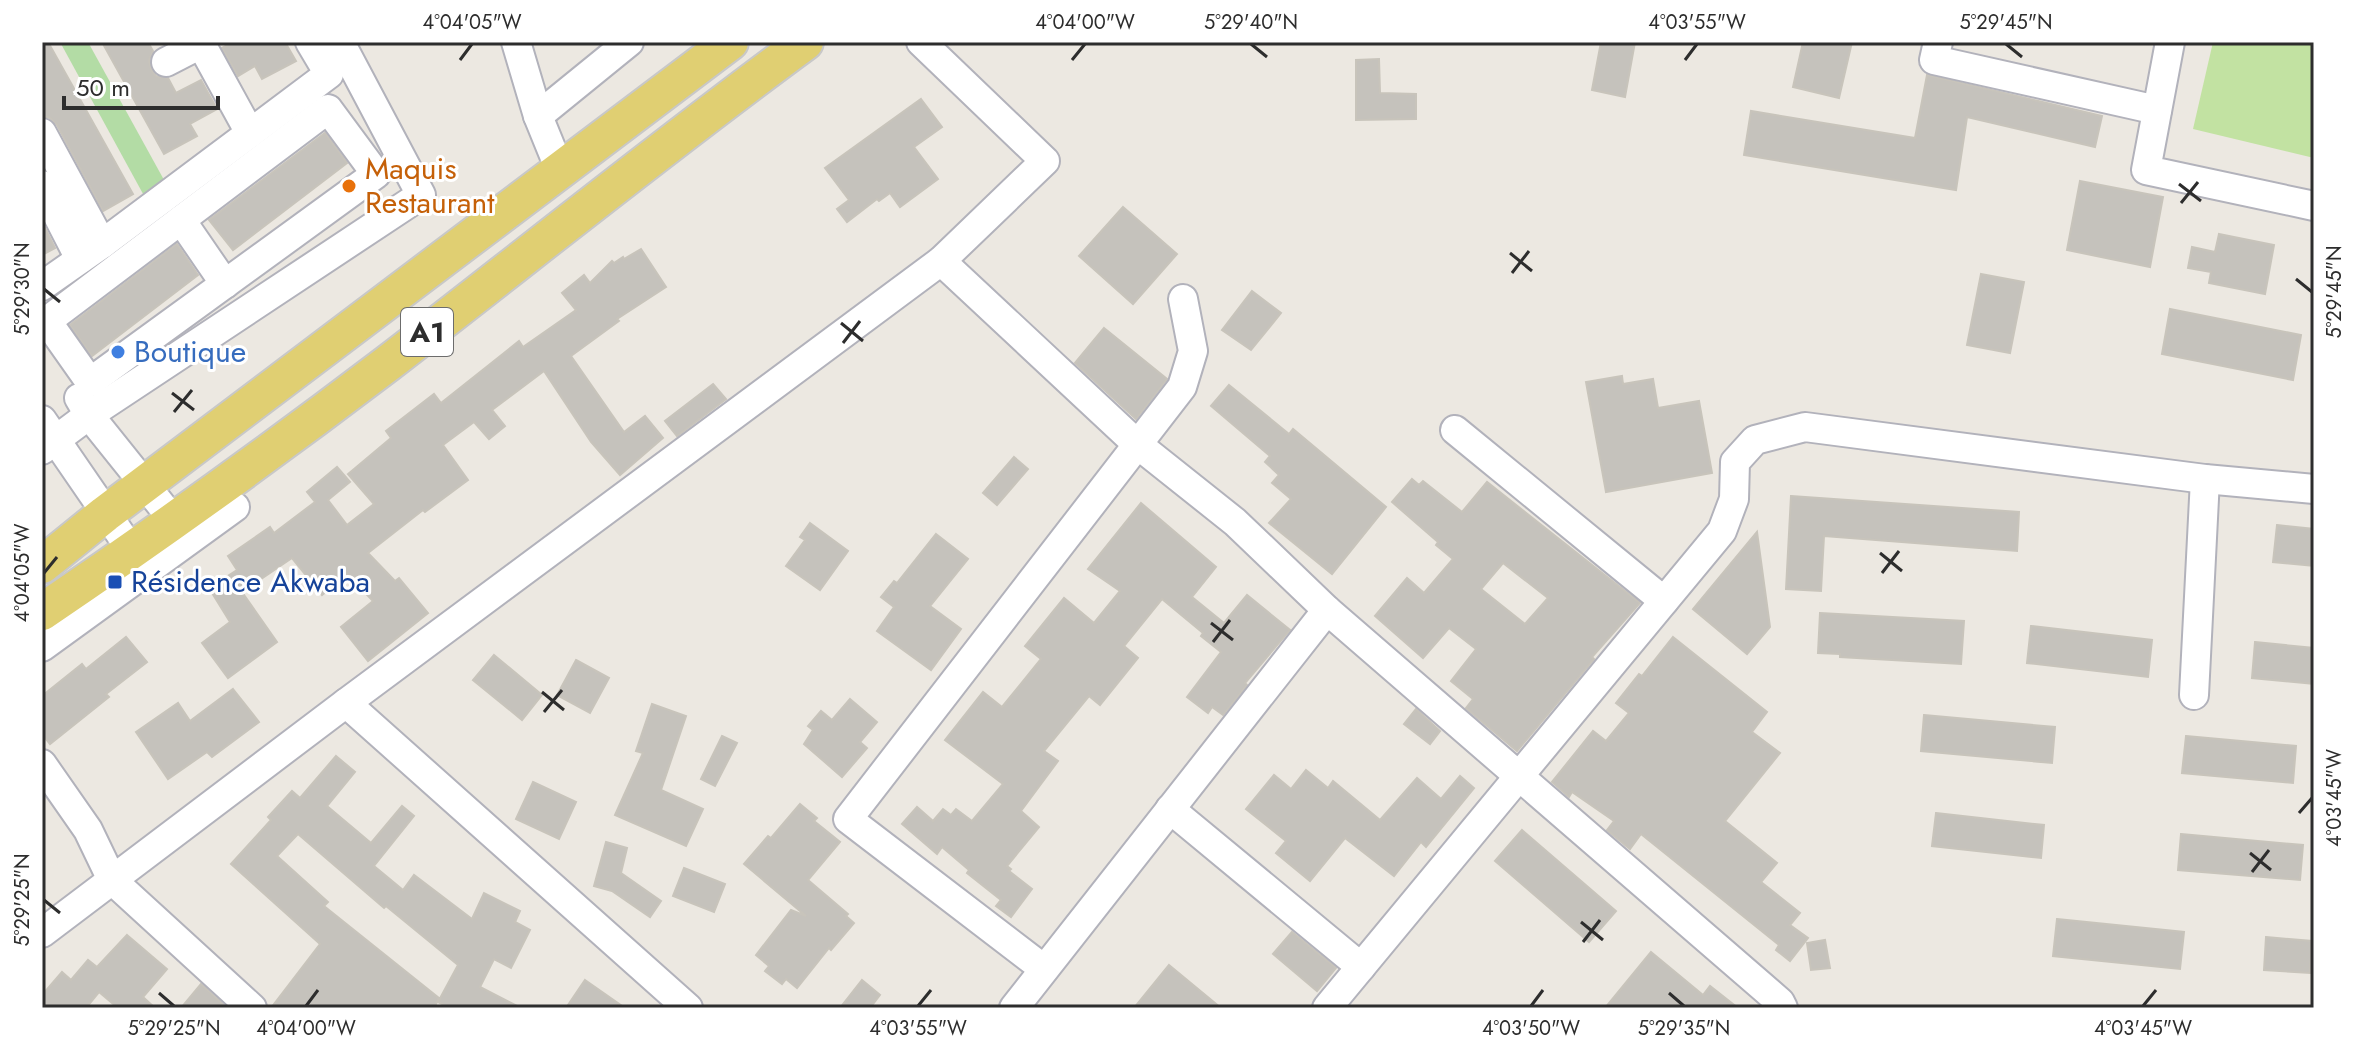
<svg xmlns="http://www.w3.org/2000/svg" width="2356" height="1050" viewBox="0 0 2356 1050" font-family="Jost,sans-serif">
  <rect width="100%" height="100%" fill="#ece8e1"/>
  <polygon fill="#b3dca5" points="60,42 88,42 169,189 148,203"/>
  <polygon fill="#c2e2a2" points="2213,42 2314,42 2314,158 2193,129"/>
  <g fill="#c5c2bc" stroke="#c8c4bb" stroke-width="2" fill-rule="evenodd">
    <polygon points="42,42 48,42 133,194 103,211 57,125 50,118 42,116"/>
    <polygon points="102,42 148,42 153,51 149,60 151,69 156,76 168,78 176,93 201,80 217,109 190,124 197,136 164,154"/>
    <polygon points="233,42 285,42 296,61 262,79 255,66 238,76 222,48"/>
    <polygon points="1601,42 1635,42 1625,97 1592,90"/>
    <polygon points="1803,42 1852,42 1839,98 1793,87"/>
    <polygon points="1379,59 1380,93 1416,94 1416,119 1356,120 1356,60"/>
    <polygon points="1927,75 2102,116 2095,147 1967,117 1956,190 1744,155 1751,111 1915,138"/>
    <polygon points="921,99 942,127 914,147 938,179 900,207 890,193 879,201 877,199 847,222 837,209 849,200 825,168"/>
    <polygon points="325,133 347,163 233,250 209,220"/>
    <polygon points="2080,181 2163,197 2150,267 2067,250"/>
    <polygon points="1123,207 1177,254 1133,304 1079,256"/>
    <polygon points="42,222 55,248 42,255"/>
    <polygon points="2219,234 2274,245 2265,294 2209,283 2211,272 2188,268 2192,247 2215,252"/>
    <polygon points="177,244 198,275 92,356 70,325"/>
    <polygon points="641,249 666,287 617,319 619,321 571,356 624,432 645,416 663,438 620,475 591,442 544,371 492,410 505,426 489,439 474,422 443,445 468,480 425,512 423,510 368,553 395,581 399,578 428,613 368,661 341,627 373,601 347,574 322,595 292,558 242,592 277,642 228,678 202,643 230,622 209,588 237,570 228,556 270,527 274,533 315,502 307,492 337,467 350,482 328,500 347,525 374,504 348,474 391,438 386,431 434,394 441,403 519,341 523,347 576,310 562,293 584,275 590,283 612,261 614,263 623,257 624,259"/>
    <polygon points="1981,274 2024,282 2010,353 1967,345"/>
    <polygon points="1252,291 1281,313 1251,350 1222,330"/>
    <polygon points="2170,309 2301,335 2293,380 2162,354"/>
    <polygon points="1104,328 1167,379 1136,419 1075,363"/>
    <polygon points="1622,376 1623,384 1653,379 1658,408 1699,401 1712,473 1606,492 1586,382"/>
    <polygon points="713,384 726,399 677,436 665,421"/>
    <polygon points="1229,385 1289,434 1293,429 1386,507 1332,574 1269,523 1291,499 1272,483 1279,475 1265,462 1270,456 1211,406"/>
    <polygon points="1014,457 1028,469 997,505 983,493"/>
    <path d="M1412 479 1419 485 1423 481 1462 512 1487 482 1640 603 1592 657 1594 659 1517 751 1466 708 1473 699 1451 681 1476 649 1449 628 1423 658 1375 616 1407 578 1424 593 1453 559 1436 545 1438 542 1392 502ZM1503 563 1548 598 1525 624 1481 589Z"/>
    <polygon points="1791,496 2019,512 2017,551 1824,536 1821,591 1786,589"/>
    <polygon points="1141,503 1216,567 1192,597 1224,623 1247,595 1290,630 1245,683 1247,685 1223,715 1212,707 1208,713 1187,697 1221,652 1201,636 1203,633 1162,599 1124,646 1138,658 1100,705 1089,696 1044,751 1058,761 1021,811 1039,827 1007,866 1011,869 1009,871 1032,889 1011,917 996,906 1001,900 967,873 969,870 942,847 937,854 902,824 917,807 933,821 943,809 951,815 956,809 972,821 1003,784 945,740 983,692 1002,707 1041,659 1025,646 1064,598 1094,623 1120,591 1088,569"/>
    <polygon points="810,523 848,551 820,590 786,566 805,540 800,537"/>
    <polygon points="2277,525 2314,529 2314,566 2273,562"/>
    <polygon points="1757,532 1770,627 1747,654 1693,609"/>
    <polygon points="936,534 968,559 930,606 961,629 931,670 877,631 894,607 881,597 894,581 897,583"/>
    <polygon points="1820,613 1964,621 1961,664 1840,657 1840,654 1818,653"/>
    <polygon points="2031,626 2152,640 2148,677 2027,663"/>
    <polygon points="126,637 147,662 106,694 109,697 50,744 42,734 42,696 82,664 86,669"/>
    <polygon points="1673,637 1767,712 1752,732 1780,753 1725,821 1777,863 1761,882 1800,913 1790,925 1808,938 1790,961 1776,950 1779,945 1641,834 1630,849 1607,830 1614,821 1572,792 1569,797 1552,782 1593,731 1606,741 1629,713 1616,703 1639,674 1642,676"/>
    <polygon points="2255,642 2314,648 2314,684 2252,678"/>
    <polygon points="494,655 542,695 522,720 473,680"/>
    <polygon points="576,660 609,678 590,713 557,695"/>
    <polygon points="233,689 259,722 212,757 207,752 168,779 136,732 178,703 190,721"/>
    <polygon points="850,699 877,722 860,742 867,748 842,777 804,744 813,730 808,726 821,711 832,720"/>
    <polygon points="652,704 686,716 661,790 703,809 686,846 615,815 643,753 636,751"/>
    <polygon points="1416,709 1440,731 1430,744 1404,724"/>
    <polygon points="1924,715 2055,727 2052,763 1921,751"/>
    <polygon points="722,736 737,743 715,786 701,779"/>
    <polygon points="2186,736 2296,746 2293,783 2182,773"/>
    <polygon points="336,756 355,772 327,806 371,843 402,806 414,816 374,866 403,890 414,875 472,919 484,893 520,911 515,922 530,930 511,968 494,959 480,987 521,1008 450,1008 438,1002 458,965 386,906 384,908 298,834 277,856 328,902 324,906 439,998 434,1008 271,1008 320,944 231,864 271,820 268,817 292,791 300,798"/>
    <polygon points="1306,770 1328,788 1333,781 1380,820 1417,778 1441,799 1460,776 1474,788 1426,847 1421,842 1394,876 1345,838 1310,881 1276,853 1286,841 1246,809 1274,775 1291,789"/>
    <polygon points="533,782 576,802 559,839 516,819"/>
    <polygon points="800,804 817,818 814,821 840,842 808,880 848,914 846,916 854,923 831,950 829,948 797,988 786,979 782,984 765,971 769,966 756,955 791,910 806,916 744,864 768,836 771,838"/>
    <polygon points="1936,813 2044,825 2041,858 1932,846"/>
    <polygon points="1522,830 1616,911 1589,942 1495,861"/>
    <polygon points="2181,834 2303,845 2300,880 2178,870"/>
    <polygon points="606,842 627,848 621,873 661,901 650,917 612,891 594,886"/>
    <polygon points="684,868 725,884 714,912 673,896"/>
    <polygon points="2057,919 2184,932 2180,969 2053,956"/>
    <polygon points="1292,932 1336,968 1317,991 1273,954"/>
    <polygon points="127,935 167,969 143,997 155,1008 118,1008 99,992 86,1008 42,1008 42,995 62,972 71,980 88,960 97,967"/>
    <polygon points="2266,937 2312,941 2310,973 2264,970"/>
    <polygon points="1825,940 1830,968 1811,970 1807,943"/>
    <polygon points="1651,952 1703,995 1710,986 1738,1008 1605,1008"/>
    <polygon points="1169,965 1221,1008 1134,1008"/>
    <polygon points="585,980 625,1008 566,1008"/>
    <polygon points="862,980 880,995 870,1008 840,1008"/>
    <polygon points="201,984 227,1008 181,1008"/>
  </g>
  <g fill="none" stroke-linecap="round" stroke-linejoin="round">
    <defs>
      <g id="minor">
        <polyline points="200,42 250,133"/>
        <polyline points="516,42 538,116 560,170"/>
        <polyline points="1938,42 1934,60 2157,110"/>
        <polyline points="2170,42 2146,170 2314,206"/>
        <polyline points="166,62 201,44"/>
        <polygon points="328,109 376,174 90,382 47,321"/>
        <polyline points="538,116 629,42"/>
        <polyline points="42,133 102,244 42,286"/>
        <polyline points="42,185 80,259"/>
        <polyline points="181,220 225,284"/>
        <polyline points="102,244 329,74 310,42"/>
        <polyline points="941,261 1137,444 1235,522 1327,610 1780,1002 1783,1008"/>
        <polyline points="79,398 89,415 174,521"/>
        <polyline points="42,420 132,551"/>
        <polyline points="1455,430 1664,601"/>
        <polyline points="42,450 89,415 421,195 340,42"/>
        <polyline points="42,647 235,507"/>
        <polyline points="2194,695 2205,479"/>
        <polyline points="346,703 688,1008"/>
        <polyline points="42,764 88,830 112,880 252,1008"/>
        <polyline points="1170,809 1361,967"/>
        <polyline points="42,933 346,703 941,261 1045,161 921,42"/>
        <polyline points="1044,969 848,819 1182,387 1193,351 1183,299"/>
        <polyline points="1014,1008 1327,610"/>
        <polyline points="1327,1008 1722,531 1734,499 1735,462 1755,440 1805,427 2205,479 2314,489"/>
      </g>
      <g id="major">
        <polyline points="42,565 105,514 730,42"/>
        <path d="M42 612C159 533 274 450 387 364 526 257 663 146 805 42"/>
      </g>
    </defs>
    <use href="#minor" stroke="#b2b2bb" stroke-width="32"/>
    <use href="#major" stroke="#c8c8c8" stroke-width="40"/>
    <use href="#minor" stroke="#fff" stroke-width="28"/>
    <use href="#major" stroke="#e0cf72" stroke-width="36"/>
  </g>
  <path fill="none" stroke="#2d2d2d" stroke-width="3" d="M1251 44 1267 57M2006 44 2022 57M460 60 472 44M1072 60 1085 44M1685 60 1697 44M2179 184 2201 201M2181 203 2198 182M1510 253 1532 271M1512 273 1529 251M2296 279 2312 292M44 289 60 302M841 323 863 341M843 343 860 321M172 393 194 410M174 412 192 390M1880 553 1902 571M44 573 57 557M1882 573 1899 551M1211 623 1233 640M1213 642 1230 620M542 692 564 710M544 712 562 690M2299 813 2312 798M2250 853 2271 870M2252 872 2269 850M44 900 60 913M1581 922 1603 940M1583 942 1600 920M159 993 174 1006M1669 993 1684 1006M306 1006 318 990M918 1006 931 990M1531 1006 1543 990M2143 1006 2156 990"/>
  <circle fill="#e8710a" stroke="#fff" stroke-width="3" cx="349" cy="186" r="8"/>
  <circle fill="#3f7fe0" stroke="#fff" stroke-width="3" cx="118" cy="352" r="8"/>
  <rect fill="#1a4fb4" stroke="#fff" stroke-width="3" x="107" y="574" width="16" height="16" rx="4"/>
  <g text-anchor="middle" stroke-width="6" stroke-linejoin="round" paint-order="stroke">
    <rect fill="#fff" stroke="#6c6c6c" stroke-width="2" x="401" y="308" width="52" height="48" rx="6"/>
    <g font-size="28" font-weight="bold" fill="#2d2d2d">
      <text x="427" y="342">A1</text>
    </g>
    <g font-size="30" fill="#c56008" stroke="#fff" text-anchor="start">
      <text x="365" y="179">Maquis<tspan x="365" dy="34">Restaurant</tspan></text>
    </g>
    <g font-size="30" fill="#366cbe" stroke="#fff" text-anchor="start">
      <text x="134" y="362">Boutique</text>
    </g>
    <g font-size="30" fill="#164399" stroke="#fff" text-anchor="start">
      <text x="131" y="592">Résidence Akwaba</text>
    </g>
  </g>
  <rect width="2356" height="1050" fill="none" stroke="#ffffff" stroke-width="88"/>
  <path d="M64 96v12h154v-12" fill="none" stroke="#2d2d2d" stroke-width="4"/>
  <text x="76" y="96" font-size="24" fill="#2d2d2d" stroke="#ffffff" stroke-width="6" paint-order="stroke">50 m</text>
  <rect x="44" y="44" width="2268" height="962" fill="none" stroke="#2d2d2d" stroke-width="3"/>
  <g font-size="20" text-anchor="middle" fill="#2d2d2d">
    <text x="472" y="29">4°04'05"W</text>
    <text x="1085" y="29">4°04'00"W</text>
    <text x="1251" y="29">5°29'40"N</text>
    <text x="1697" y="29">4°03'55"W</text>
    <text x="2006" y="29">5°29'45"N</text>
    <text transform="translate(22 289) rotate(-90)" y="7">5°29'30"N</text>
    <text transform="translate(2334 292) rotate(-90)" y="7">5°29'45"N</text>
    <text transform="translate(22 573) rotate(-90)" y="7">4°04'05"W</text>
    <text transform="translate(2334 798) rotate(-90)" y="7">4°03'45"W</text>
    <text transform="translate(22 900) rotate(-90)" y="7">5°29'25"N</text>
    <text x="174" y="1035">5°29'25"N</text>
    <text x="306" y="1035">4°04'00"W</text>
    <text x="918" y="1035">4°03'55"W</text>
    <text x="1531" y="1035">4°03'50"W</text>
    <text x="1684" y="1035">5°29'35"N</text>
    <text x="2143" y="1035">4°03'45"W</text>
  </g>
</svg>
